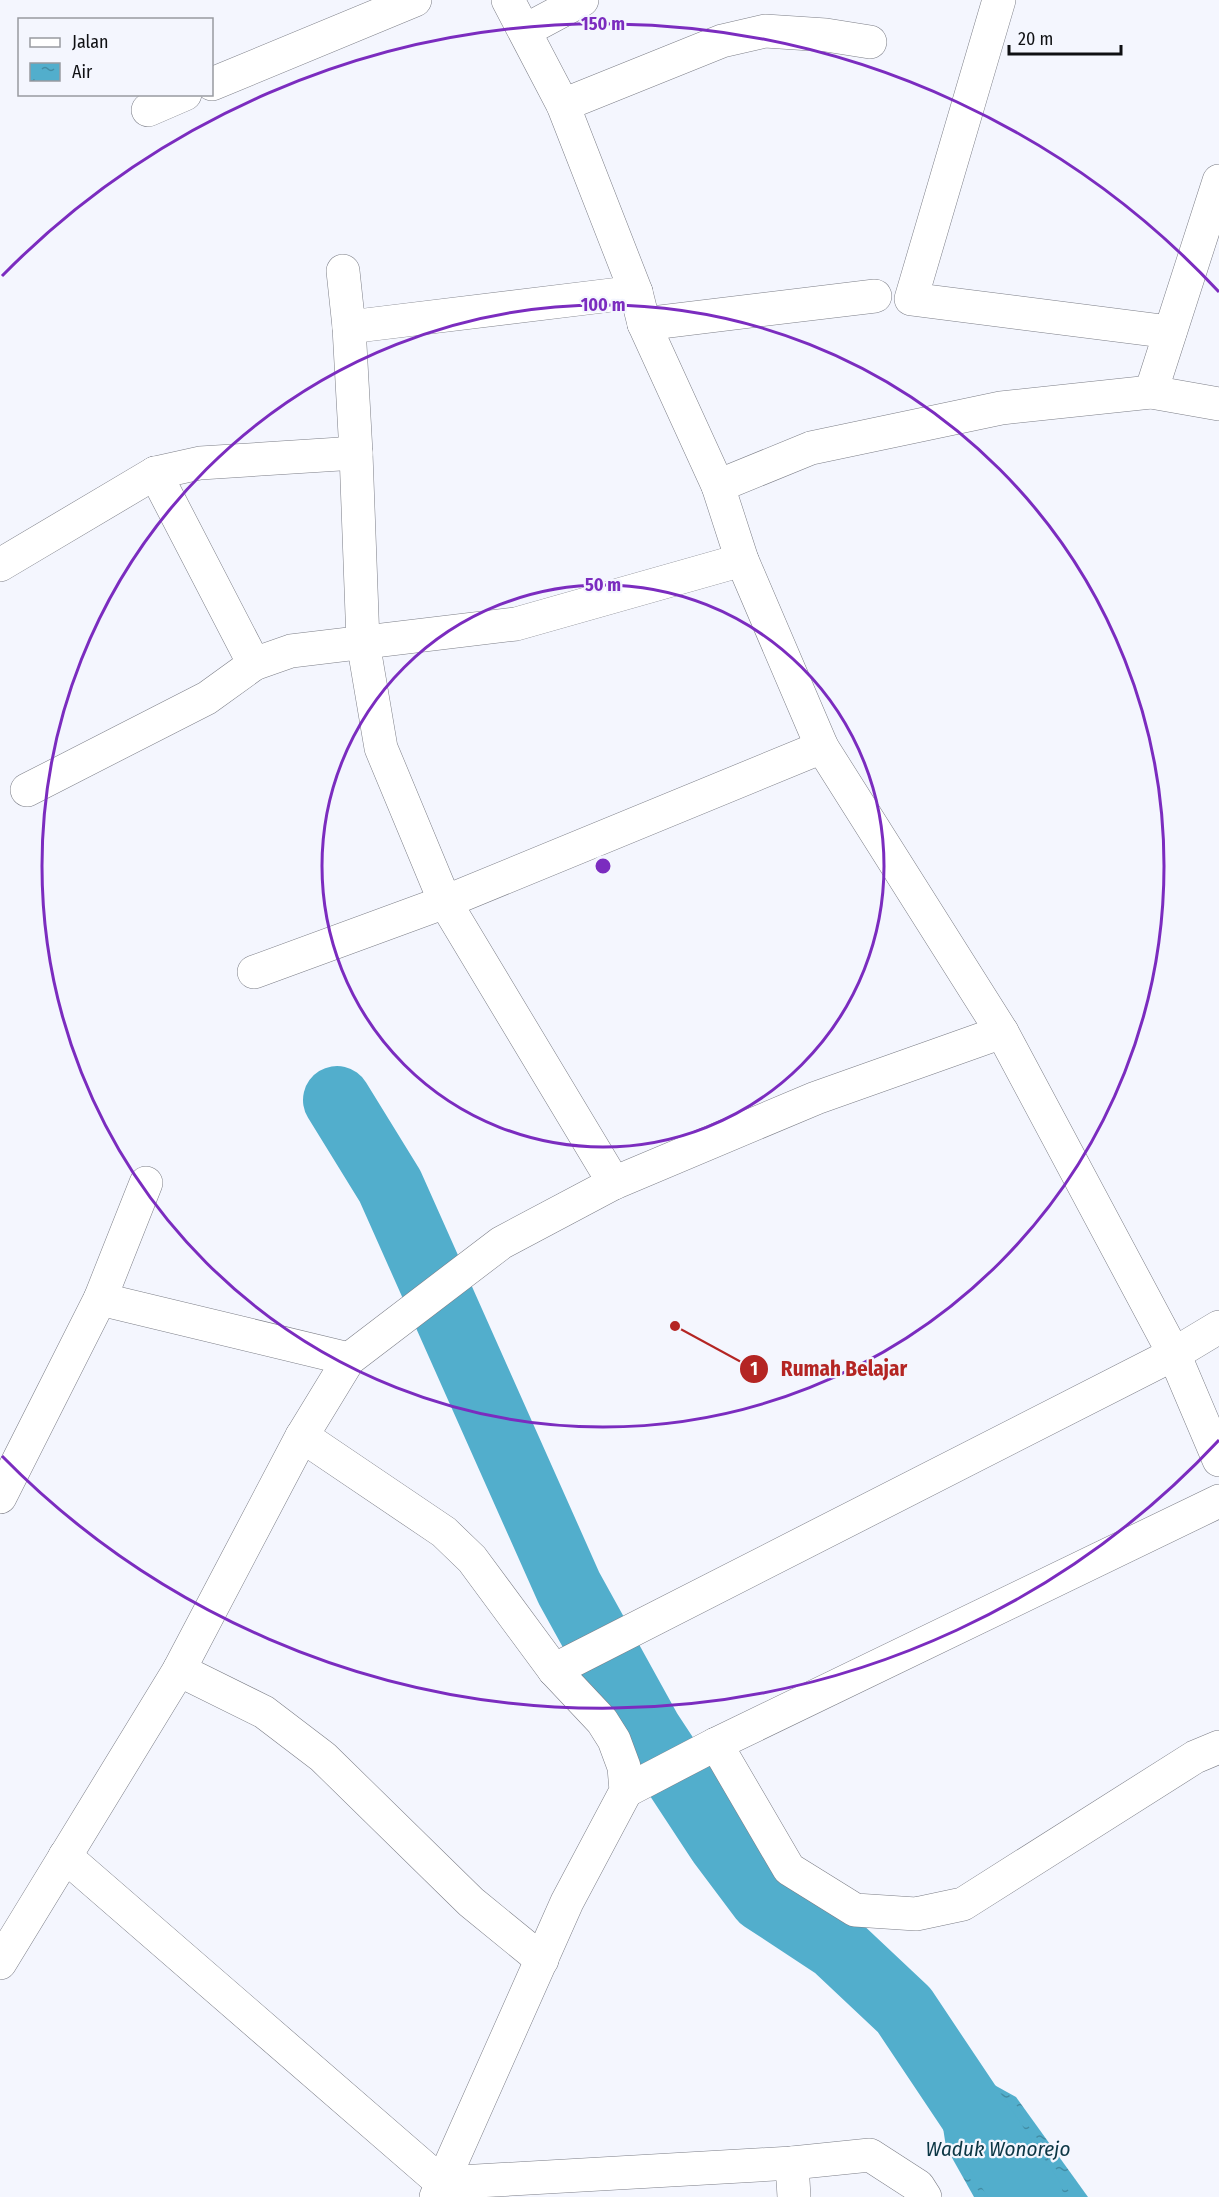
<svg xmlns="http://www.w3.org/2000/svg" width="1219" height="2197" viewBox="0 0 1219 2197" font-family="'Fira Sans Condensed',sans-serif">
  <defs>
    <pattern id="water-ripples" width="26" height="14" patternUnits="userSpaceOnUse" patternTransform="scale(1.5)"><rect width="26" height="14" fill="#52aecc"/><path d="M2 4q2-2 4 0t4 0M15 11q2-2 4 0t4 0" fill="none" stroke="#428ca4"/></pattern>
  </defs>
  <rect width="100%" height="100%" fill="#f4f6fe"/>
  <polygon fill="url(#water-ripples)" points="931,2050 1016,2097 1088,2197 974,2197 946,2147"/>
  <g fill="none" stroke-linecap="round" stroke-linejoin="round">
    <polyline stroke="#52aecc" stroke-width="68" points="337,1100 390,1186 569,1588 648,1731 721,1842 763,1898 836,1946 904,2010 1029,2197"/>
    <defs>
      <g id="street">
        <polyline points="508,0 563,105 636,292 644,324 718,486 742,560 822,747 1002,1032 1174,1354 1219,1460"/>
        <polyline points="999,0 911,299 1170,332"/>
        <polyline points="526,30 582,0"/>
        <polyline points="212,84 415,0"/>
        <polyline points="563,105 722,41 765,31 826,35 870,42"/>
        <polyline points="148,110 185,94"/>
        <polyline points="343,271 349,327 356,453 363,642 381,748 445,902 614,1183"/>
        <polyline points="644,324 875,296"/>
        <polyline points="349,327 636,292"/>
        <polyline points="1151,392 1219,181"/>
        <polyline points="155,473 254,664"/>
        <polyline points="718,486 811,448 1001,408 1151,392 1219,404"/>
        <polyline points="0,565 155,473 200,463 356,453"/>
        <polyline points="27,790 207,698 254,664 291,651 516,624 742,560"/>
        <polyline points="254,972 445,902 822,747"/>
        <polyline points="100,1299 146,1183"/>
        <polyline points="302,1436 444,1532 472,1559 554,1670 602,1721 614,1740 624,1767 626,1791 567,1902 436,2197"/>
        <polyline points="0,1497 100,1299 349,1359"/>
        <polyline points="179,1670 264,1712 323,1757 471,1902 542,1960"/>
        <polyline points="554,1670 1174,1354 1219,1327"/>
        <polyline points="716,1744 789,1869 855,1910 916,1914 963,1904 1195,1757 1219,1747"/>
        <polyline points="626,1791 716,1744 1219,1501"/>
        <polyline points="65,1856 442,2183 792,2163 870,2155 918,2186 925,2197"/>
        <polyline points="0,1963 179,1670 302,1436 349,1359 501,1243 614,1183 816,1098 1002,1032"/>
        <polyline points="792,2163 794,2197"/>
      </g>
    </defs>
    <use href="#street" stroke="#7c7e87" stroke-width="34"/>
    <use href="#street" stroke="#fff" stroke-width="33"/>
  </g>
  <g fill="none" stroke="#7b2cbf" stroke-width="3">
    <circle cx="603" cy="866" r="281"/>
    <circle cx="603" cy="866" r="561"/>
    <path d="M1219 1440A842 842 0 0 1 2 1456M2 276A842 842 0 0 1 1219 292"/>
  </g>
  <g text-anchor="middle" stroke-width="4.5" stroke-linejoin="round" paint-order="stroke">
    <g font-size="21" font-style="italic" fill="#0b3644" stroke="#f4f6fe">
      <text x="998" y="2156">Waduk Wonorejo</text>
    </g>
  </g>
  <circle cx="603" cy="866" r="9" fill="#7b2cbf" stroke="#f4f6fe" stroke-width="3"/>
  <g font-size="18" text-anchor="middle" font-weight="bold" fill="#7b2cbf" stroke="#f4f6fe" stroke-width="4.5" stroke-linejoin="round" paint-order="stroke">
    <text x="603" y="30">150 m</text>
    <text x="603" y="311">100 m</text>
    <text x="603" y="591">50 m</text>
  </g>
  <path fill="none" stroke="#b42523" stroke-width="2" d="M675 1326L754 1369"/>
  <g fill="#b42523" stroke="#f4f6fe" stroke-width="2">
    <circle cx="675" cy="1326" r="6"/>
    <circle cx="754" cy="1369" r="15"/>
  </g>
  <g font-size="18" text-anchor="middle" font-weight="bold" fill="#fff">
    <text x="754" y="1375">1</text>
  </g>
  <g font-size="21" text-anchor="middle" font-weight="bold" fill="#b42523" stroke="#f4f6fe" stroke-width="4.5" stroke-linejoin="round" paint-order="stroke">
    <text x="844" y="1376">Rumah Belajar</text>
  </g>
  <rect x="18" y="18" width="195" height="78" fill="#f4f6fe" stroke="#989aa0" stroke-width="1.5"/>
  <rect x="30" y="38" width="30" height="9" fill="#ffffff" stroke="#989aa0" stroke-width="1.5"/>
  <text x="72" y="48" font-size="18" fill="#0f1013">Jalan</text>
  <rect x="30" y="63" width="30" height="18" fill="url(#water-ripples)" stroke="#989aa0" stroke-width="1.5"/>
  <text x="72" y="78" font-size="18" fill="#0f1013">Air</text>
  <path d="M1009 45v9h112v-9" fill="none" stroke="#0f1013" stroke-width="3"/>
  <text x="1018" y="45" font-size="18" fill="#0f1013" stroke="#f4f6fe" stroke-width="4.5" paint-order="stroke">20 m</text>
</svg>
